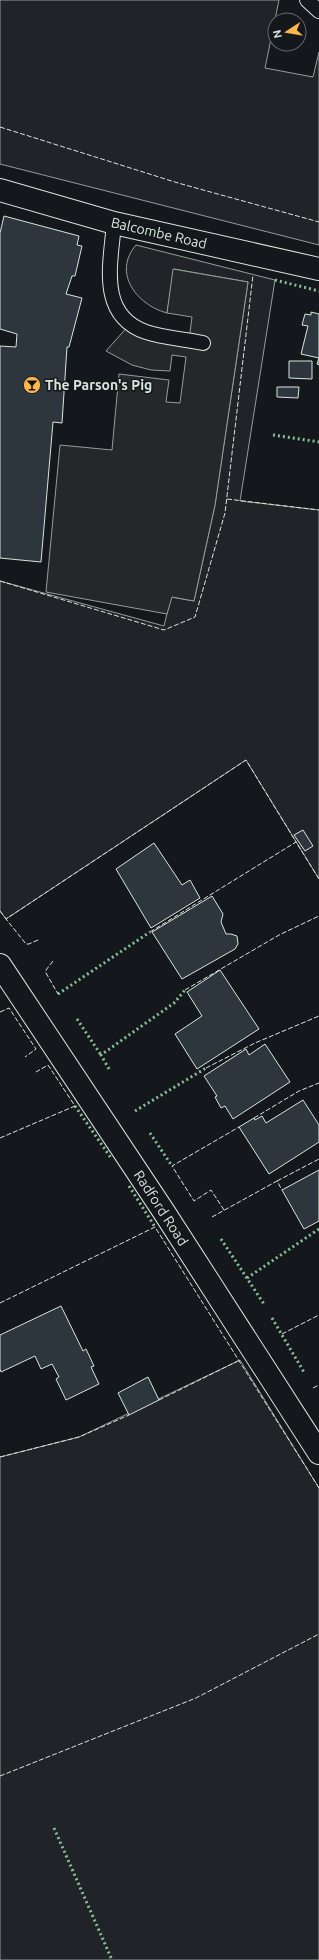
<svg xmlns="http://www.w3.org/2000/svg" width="319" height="1960" viewBox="0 0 319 1960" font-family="Ubuntu,sans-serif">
  <rect width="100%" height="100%" fill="#14181c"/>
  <g fill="#202428" stroke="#939e99">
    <polygon points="0,0 279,0 265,68 313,77 319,52 319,245 0,164"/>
    <path d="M136 245 275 280 240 501 319 510V879L246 760 6 919 0 911V581L164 626 171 597 194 601 215 505 248 282 174 269 167 313C137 305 112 273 136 245Z"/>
    <polygon points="240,1360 319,1488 319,1960 0,1960 0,1457 79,1437"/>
  </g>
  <polygon fill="#24282b" stroke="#939e99" points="173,269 248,282 215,505 194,601 172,597 167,614 46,592 60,445 112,450 119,374 169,380 166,402 180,403 186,357 172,355 170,371 151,370 132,365 106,351 130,324 189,340 192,317 167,313"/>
  <g fill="#2c363c" stroke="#d8e6dc">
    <polygon points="4,216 79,236 77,245 82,246 75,276 72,276 66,294 82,298 69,347 67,347 62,423 53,422 41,562 0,558 0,346 16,347 17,334 0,329 0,233"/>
    <polygon points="311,312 319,314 319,365 317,364 319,358 301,354 308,326 302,325 305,314 311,315"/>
    <polygon points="289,361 312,361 312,379 289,378"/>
    <polygon points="277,387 299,387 298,398 277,397"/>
    <polygon points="303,830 313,846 305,851 294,835"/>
    <polygon points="154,843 182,885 190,880 200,898 151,928 116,869"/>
    <polygon points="212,896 223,914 221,922 226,934 231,934 237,936 238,944 235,949 182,979 152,932"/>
    <polygon points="220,970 259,1029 197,1069 175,1034 202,1016 187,992"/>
    <polygon points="265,1044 290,1082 233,1119 225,1106 221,1108 215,1097 217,1096 204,1076 246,1049 249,1055"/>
    <polygon points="303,1100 319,1125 319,1142 269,1174 239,1127 254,1118 255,1120 262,1116 266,1123"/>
    <polygon points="319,1170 319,1221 304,1229 282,1190"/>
    <polygon points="61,1306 83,1351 86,1349 94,1366 91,1367 99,1384 66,1400 56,1379 59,1377 52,1364 41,1369 35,1356 1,1372 0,1369 0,1335"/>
    <polygon points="148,1377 159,1400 129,1415 118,1393"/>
  </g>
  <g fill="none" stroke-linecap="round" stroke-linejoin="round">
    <defs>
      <g id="service">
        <polyline points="307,0 319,11"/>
        <path d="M114 223C111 262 97 315 146 332 164 338 184 339 203 343"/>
      </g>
      <polyline id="tertiary" points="0,965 164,1212 319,1453"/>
      <polyline id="secondary" points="0,190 114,223 319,269"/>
    </defs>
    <use href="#service" stroke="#d8e6dc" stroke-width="16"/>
    <use href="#tertiary" stroke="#d8e6dc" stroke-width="24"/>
    <use href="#secondary" stroke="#d8e6dc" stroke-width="24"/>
    <use href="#service" stroke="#14181c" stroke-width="14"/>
    <use href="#tertiary" stroke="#14181c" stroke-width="22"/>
    <use href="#secondary" stroke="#14181c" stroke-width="22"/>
    <g stroke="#8ac095" stroke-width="3" stroke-dasharray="2 3" stroke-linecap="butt">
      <polyline points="275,280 319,291"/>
      <polyline points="273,435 319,442"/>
      <polyline points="58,994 150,932"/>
      <polyline points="77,1019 101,1055"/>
      <polyline points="109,1069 101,1055 174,1003 185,990"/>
      <polyline points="75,1106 111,1158"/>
      <polyline points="135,1111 206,1068"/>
      <polyline points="150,1133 172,1166"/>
      <polyline points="129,1186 155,1227"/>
      <polyline points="221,1239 264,1304"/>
      <polyline points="247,1278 319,1229"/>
      <polyline points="272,1318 305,1374"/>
      <polyline points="54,1828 112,1960"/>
    </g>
    <g stroke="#d8e6dc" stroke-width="1" stroke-dasharray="5 2" stroke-linecap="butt">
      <polyline points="0,127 178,183 319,222"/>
      <polyline points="227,499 319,510"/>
      <polyline points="0,581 164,630 195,617 225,513 253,275"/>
      <polyline points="0,911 6,919"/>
      <polyline points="150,932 296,842 319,879"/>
      <polyline points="38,940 29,944 26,944 6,919 246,760 296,842"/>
      <polyline points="53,961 46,970 46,973 58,994"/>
      <polyline points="185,990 279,935 319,916"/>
      <polyline points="0,1012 9,1008 36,1049 25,1057"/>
      <polyline points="206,1068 255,1043 319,1016"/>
      <polyline points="254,1118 299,1091 319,1083"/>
      <polyline points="0,1138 75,1106 48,1065 36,1072"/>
      <polyline points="277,1181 319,1159"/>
      <polyline points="224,1210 211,1190 194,1201 172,1166 239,1127"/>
      <polyline points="212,1217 277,1181 282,1190"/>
      <polyline points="0,1303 155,1227 319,1488"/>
      <polyline points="282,1334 319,1315"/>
      <polyline points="313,1388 319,1385"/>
      <polyline points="159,1400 240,1360"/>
      <polyline points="0,1457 79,1437 129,1415"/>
      <polyline points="0,1776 196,1698 319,1634"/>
    </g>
  </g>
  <defs>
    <symbol id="bar-disc" viewBox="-11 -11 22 22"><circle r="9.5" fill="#ffb74d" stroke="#14181c"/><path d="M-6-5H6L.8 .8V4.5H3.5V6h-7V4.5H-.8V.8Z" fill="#111"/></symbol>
  </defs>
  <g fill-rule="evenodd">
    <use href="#bar-disc" x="22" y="375" width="20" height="20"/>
  </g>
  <g text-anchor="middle" stroke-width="3" stroke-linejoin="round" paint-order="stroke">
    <g font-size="14" fill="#d8e6dc" stroke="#14181c">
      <text transform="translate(159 233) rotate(13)" y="5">Balcombe Road</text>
      <text transform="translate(161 1208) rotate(57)" y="5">Radford Road</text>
    </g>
    <g font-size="14" font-weight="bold" fill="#d8e6dc" stroke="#14181c" text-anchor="start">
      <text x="45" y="390">The Parson's Pig</text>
    </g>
  </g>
  <g transform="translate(287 32) rotate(258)"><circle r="19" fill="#14181c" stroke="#626a69"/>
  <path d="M0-3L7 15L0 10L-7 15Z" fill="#ffb74d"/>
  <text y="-6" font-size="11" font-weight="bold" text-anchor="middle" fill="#d8e6dc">N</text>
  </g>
</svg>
